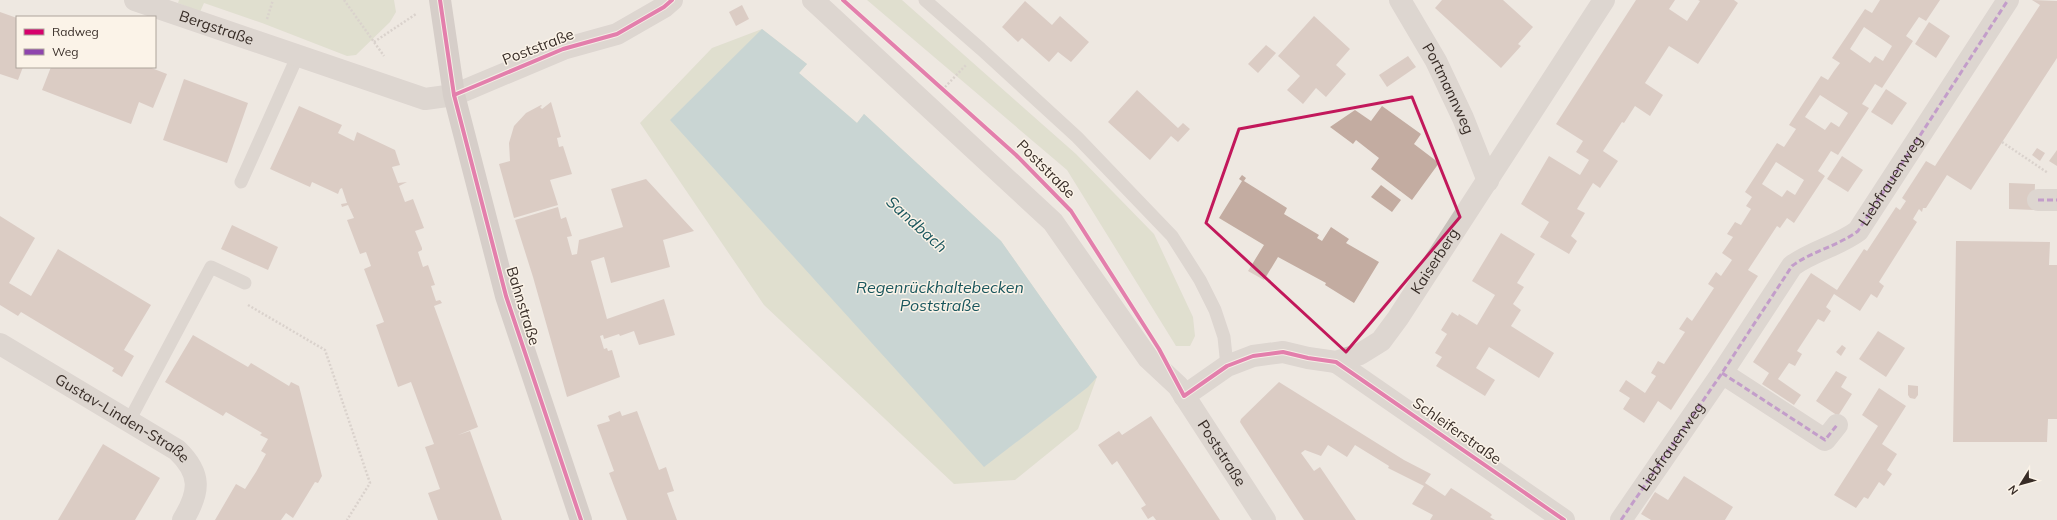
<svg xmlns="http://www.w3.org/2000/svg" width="2057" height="520" viewBox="0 0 2057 520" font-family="Mulish,sans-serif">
  <rect width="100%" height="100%" fill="#eee8e1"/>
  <g fill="#ced4b9">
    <polygon points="179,0 394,0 396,12 390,22 356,55 347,56 262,23 204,3 200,12 178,3"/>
    <polygon points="867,0 902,0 1076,154 1154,234 1193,317 1195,336 1190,346 1176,346 1067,170"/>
    <polygon points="762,29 807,64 799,73 857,123 864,114 1001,241 1097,377 1078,429 1015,480 954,484 764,305 640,123 712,48"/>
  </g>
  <polygon fill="#9bbfc1" points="762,29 807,64 799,73 857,123 864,114 1001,241 1097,377 1088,387 984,467 670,120"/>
  <g fill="#c3aca1" fill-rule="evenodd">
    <polygon points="1442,0 1503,0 1533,27 1518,44 1521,46 1501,68 1435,8"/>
    <polygon points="1636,0 1675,0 1669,9 1687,21 1700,1 1698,0 1734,0 1738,3 1698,64 1669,46 1645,83 1663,95 1650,116 1635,106 1624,123 1622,122 1603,151 1618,161 1600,188 1593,183 1577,209 1585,213 1571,236 1577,241 1569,254 1540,237 1549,222 1521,204 1549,156 1580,175 1589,160 1576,152 1583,141 1556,124"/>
    <path d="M1880 0H1940L1926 21 1919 17 1906 36 1913 41 1882 88 1875 84 1862 104 1869 108 1838 155 1831 151 1818 171 1825 176 1794 223 1787 218 1780 228 1777 226 1748 270 1758 276 1671 410 1658 401 1644 423 1623 409 1630 398 1619 391 1626 380 1645 393 1656 376 1651 373 1658 361 1664 364 1685 332 1679 329 1687 317 1692 321 1714 288 1708 284 1716 272 1721 276 1732 260 1722 253 1733 237 1727 234 1735 222 1741 225 1751 209 1746 206 1752 197 1745 192 1777 143 1784 147 1796 129 1789 125 1821 76 1828 80 1834 71 1840 63 1832 58 1865 9 1872 13ZM1864 27 1892 46 1883 61 1875 56 1870 63 1850 49ZM1820 95 1848 113 1839 127 1831 122 1825 130 1805 117ZM1776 162 1804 180 1795 195 1787 190 1782 197 1762 184Z"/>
    <polygon points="2032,0 2057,1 2057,58 1971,190 1947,175 1926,208 1923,208 1922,212 1919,209 1913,219 1917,222 1879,282 1884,286 1877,298 1871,294 1860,311 1834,294 1826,307 1831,311 1824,322 1818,319 1797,351 1802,354 1795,366 1789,363 1778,379 1801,395 1794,405 1762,384 1769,373 1753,362 1811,273 1837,290 1864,249 1867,251 1896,207 1900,210 1906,201 1902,198 1926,161 1935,166 2040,5"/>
    <polygon points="1025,1 1052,25 1060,16 1089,42 1071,62 1058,52 1049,62 1022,38 1018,42 1002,27"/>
    <polygon points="742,5 749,19 736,26 729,12"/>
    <polygon points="0,12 17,18 17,67 23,67 18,80 0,74"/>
    <polygon points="1314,16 1350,49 1336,65 1346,74 1326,97 1316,88 1303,104 1287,90 1300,76 1278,56"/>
    <polygon points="1929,22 1950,36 1936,58 1915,44"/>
    <polygon points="1266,45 1276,53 1258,73 1248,64"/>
    <polygon points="1408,56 1416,67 1387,87 1379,75"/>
    <polygon points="51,67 149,67 167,74 153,108 139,102 131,124 42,90"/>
    <polygon points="184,79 248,103 227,163 163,140"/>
    <polygon points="1886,89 1907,103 1892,125 1871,112"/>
    <polygon points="1137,90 1178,128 1183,123 1190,129 1178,142 1171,136 1150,160 1108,122"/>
    <polygon points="551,102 561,137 557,138 559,147 563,146 572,174 550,180 558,205 514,218 499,164 510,161 509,143 514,126 526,113 541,105 542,106 540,107 542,109"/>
    <polygon points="299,106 342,125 338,133 354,141 357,132 395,150 400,165 392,167 398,183 407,182 399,186 405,202 413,199 424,228 415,231 422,248 422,250 418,252 423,267 428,265 435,285 431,286 436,301 440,300 442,303 434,306 478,427 458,435 470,431 502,520 438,520 428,493 440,489 425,447 434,444 411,382 398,387 376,325 384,322 364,269 371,266 366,252 360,254 347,220 354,218 348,205 342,207 341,204 347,203 342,188 340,189 338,194 312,182 310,187 270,169"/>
    <polygon points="1382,106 1421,134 1414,144 1439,163 1412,200 1371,169 1379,158 1356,140 1353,144 1330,127 1355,110 1371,121"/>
    <polygon points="2037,148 2045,153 2040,161 2032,155"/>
    <polygon points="2057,150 2057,166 2049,161"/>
    <polygon points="1842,156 1863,170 1848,192 1827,179"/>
    <polygon points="1242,175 1246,178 1244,181 1287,208 1284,214 1319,235 1317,238 1322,241 1331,227 1349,239 1346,243 1379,262 1354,303 1325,285 1326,283 1278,257 1264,280 1248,271 1264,245 1219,218 1242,181 1239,179"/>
    <polygon points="646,179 694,231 663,240 670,267 611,283 604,257 591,261 607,319 664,299 675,335 639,345 634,331 620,336 619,334 604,339 603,335 600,336 604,349 607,348 608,351 612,350 620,377 567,397 533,277 515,220 558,207 561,219 566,217 572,236 567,237 572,255 577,254 579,240 623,227 611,189"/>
    <polygon points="2009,183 2035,184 2034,210 2009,209"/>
    <polygon points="1381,185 1401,200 1392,212 1371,197"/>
    <polygon points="0,216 35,238 9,283 31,296 58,249 151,305 124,350 134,356 122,377 112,371 114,368 21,312 18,316 0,305"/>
    <polygon points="232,225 278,247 268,270 221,249"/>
    <polygon points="1501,233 1535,254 1517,283 1524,287 1513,304 1521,310 1511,326 1554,353 1539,378 1489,347 1476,368 1495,380 1485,396 1436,366 1442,357 1435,353 1447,334 1441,330 1452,312 1458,316 1459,314 1477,325 1495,295 1472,281"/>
    <polygon points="1956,241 2050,242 2049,265 2057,265 2057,419 2048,419 2047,442 1953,442"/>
    <polygon points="1878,331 1905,348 1886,377 1859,359"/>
    <polygon points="193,335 248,367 251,363 289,386 291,382 299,386 322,476 318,483 315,482 293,518 286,513 281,520 215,520 236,484 245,489 256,472 266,454 261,451 268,439 260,435 262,433 226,412 223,416 165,382"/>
    <polygon points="1842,345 1846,348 1841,356 1836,352"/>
    <polygon points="1836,371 1847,377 1841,387 1852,394 1838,416 1816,401"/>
    <polygon points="1279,382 1404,460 1431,474 1425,483 1445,496 1451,488 1490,513 1492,515 1490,517 1495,520 1430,520 1433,515 1412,504 1424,486 1388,468 1389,466 1355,445 1347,457 1328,445 1321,456 1305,450 1301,453 1314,471 1320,467 1356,520 1304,520 1240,422 1241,419"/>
    <polygon points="1908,385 1918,386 1918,395 1915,399 1910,398 1908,395"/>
    <polygon points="1879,388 1906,406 1882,444 1897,454 1887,470 1892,474 1884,486 1879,482 1868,499 1864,497 1856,508 1834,495 1878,426 1862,415"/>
    <polygon points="620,411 622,416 637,411 659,470 666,467 674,491 667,493 677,520 627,520 609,473 614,471 597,425 610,421 608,416"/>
    <polygon points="1151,416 1185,467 1220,520 1156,520 1153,516 1148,519 1141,508 1146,505 1117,461 1112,465 1098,445 1119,431 1122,435"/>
    <polygon points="103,444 160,478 135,520 58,520"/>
    <polygon points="1684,476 1733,507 1725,520 1651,520 1641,514 1655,492 1668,500"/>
  </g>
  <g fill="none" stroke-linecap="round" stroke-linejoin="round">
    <g stroke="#c0b9b2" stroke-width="2.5" stroke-dasharray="2 2" stroke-linecap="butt">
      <polyline points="344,0 384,56"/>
      <polyline points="267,19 273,0"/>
      <polyline points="374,42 416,14"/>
      <polyline points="945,87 966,65"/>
      <polyline points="2002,142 2048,173"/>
      <polyline points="248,305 325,350 370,483 347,520"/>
    </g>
    <g stroke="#c7c0ba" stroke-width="13">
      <polyline points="925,0 981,49 1077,137 1172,236 1200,280 1215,310 1224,337 1227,366"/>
      <polyline points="241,182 298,55"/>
      <polyline points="129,421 211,267 245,283"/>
    </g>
    <g stroke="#c7c0ba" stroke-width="22">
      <path id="s1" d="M135 0 425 99 454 95 563 49 617 34 664 7 672 0"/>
      <path id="s2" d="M813 0 1053 222 1148 358 1178 386 1265 520"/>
      <path id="s3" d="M1400 0 1436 61 1463 118 1488 181"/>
      <polyline points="2038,200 2057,200"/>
      <path id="s4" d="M0 344 177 450C202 474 200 492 183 520"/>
      <polyline points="1336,362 1564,520"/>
      <polyline points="1722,373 1825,440 1837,425"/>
      <path id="s5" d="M1184 396 1227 366 1253 356 1283 352 1308 358 1336 362 1360 354 1381 341 1398 318 1604 0"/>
      <path id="s6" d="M1621 520 1722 373 1792 266C1812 251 1838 246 1858 231L2008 0"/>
    </g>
    <polyline stroke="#b8b0aa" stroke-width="22" points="440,0 454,95 506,296 581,520"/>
    <g stroke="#8e44ad" stroke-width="3" stroke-dasharray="6 3" stroke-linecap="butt">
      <polyline points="2038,200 2057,200"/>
      <polyline points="1722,373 1825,440 1837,425"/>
      <path d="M1621 520 1722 373 1792 266C1812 251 1838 246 1858 231L2008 0"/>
    </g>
    <defs>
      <g id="cycleway">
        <polyline points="440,0 454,95 506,296 581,520"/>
        <polyline points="843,0 1016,155 1071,211 1159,349 1184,396 1227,366 1253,356 1283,352 1308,358 1336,362 1564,520"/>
        <polyline points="454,95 563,49 617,34 664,7 672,0"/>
      </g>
    </defs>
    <use href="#cycleway" stroke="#fbf3e8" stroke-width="6"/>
    <use href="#cycleway" stroke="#d6006c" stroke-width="4"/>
  </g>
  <path d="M0 0H2057V520H0ZM1412 97 1460 217 1346 352 1206 223 1239 129Z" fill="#eee8e1" fill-opacity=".55" fill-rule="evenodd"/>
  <path fill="none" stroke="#c2185b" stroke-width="3" stroke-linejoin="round" d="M1412 97 1460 217 1346 352 1206 223 1239 129Z"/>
  <g text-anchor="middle" stroke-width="3" stroke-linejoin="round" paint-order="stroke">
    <g font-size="15" fill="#382d27" stroke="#fbf3e8">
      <text dy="5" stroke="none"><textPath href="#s1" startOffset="86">Bergstraße</textPath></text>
      <text transform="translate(538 47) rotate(-21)" y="5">Poststraße</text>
      <text dy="5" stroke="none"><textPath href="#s3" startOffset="101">Portmannweg</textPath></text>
      <text transform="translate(1046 169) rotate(45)" y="5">Poststraße</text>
      <text dy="5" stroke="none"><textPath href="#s6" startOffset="441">Liebfrauenweg</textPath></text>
      <text dy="5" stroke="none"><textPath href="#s5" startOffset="311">Kaiserberg</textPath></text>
      <text transform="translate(523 306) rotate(73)" y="5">Bahnstraße</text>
      <text dy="5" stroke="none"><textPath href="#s4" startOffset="143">Gustav-Linden-Straße</textPath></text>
      <text transform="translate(1457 431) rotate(35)" y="5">Schleiferstraße</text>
      <text dy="5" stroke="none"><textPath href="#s6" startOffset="89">Liebfrauenweg</textPath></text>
      <text dy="5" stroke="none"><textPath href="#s2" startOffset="614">Poststraße</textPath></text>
    </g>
    <g font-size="16" font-style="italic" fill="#19565d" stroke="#fbf3e8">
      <text transform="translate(917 224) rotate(42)" y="6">Sandbach</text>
      <text x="940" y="293">Regenrückhaltebecken<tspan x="940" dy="18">Poststraße</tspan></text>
    </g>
  </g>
  <rect x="16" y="16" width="140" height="52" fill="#fbf3e8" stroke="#ada49b"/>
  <rect x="24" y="29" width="20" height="6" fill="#d6006c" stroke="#ada49b"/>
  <text x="52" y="36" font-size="12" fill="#382d27">Radweg</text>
  <rect x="24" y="49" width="20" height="6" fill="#8e44ad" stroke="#ada49b"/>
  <text x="52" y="56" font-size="12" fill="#382d27">Weg</text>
  <g transform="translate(2021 484) rotate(233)" stroke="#fbf3e8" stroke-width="3" paint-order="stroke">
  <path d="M0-3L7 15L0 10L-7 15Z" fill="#382d27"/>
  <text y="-6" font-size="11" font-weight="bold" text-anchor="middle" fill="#382d27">N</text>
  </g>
</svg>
